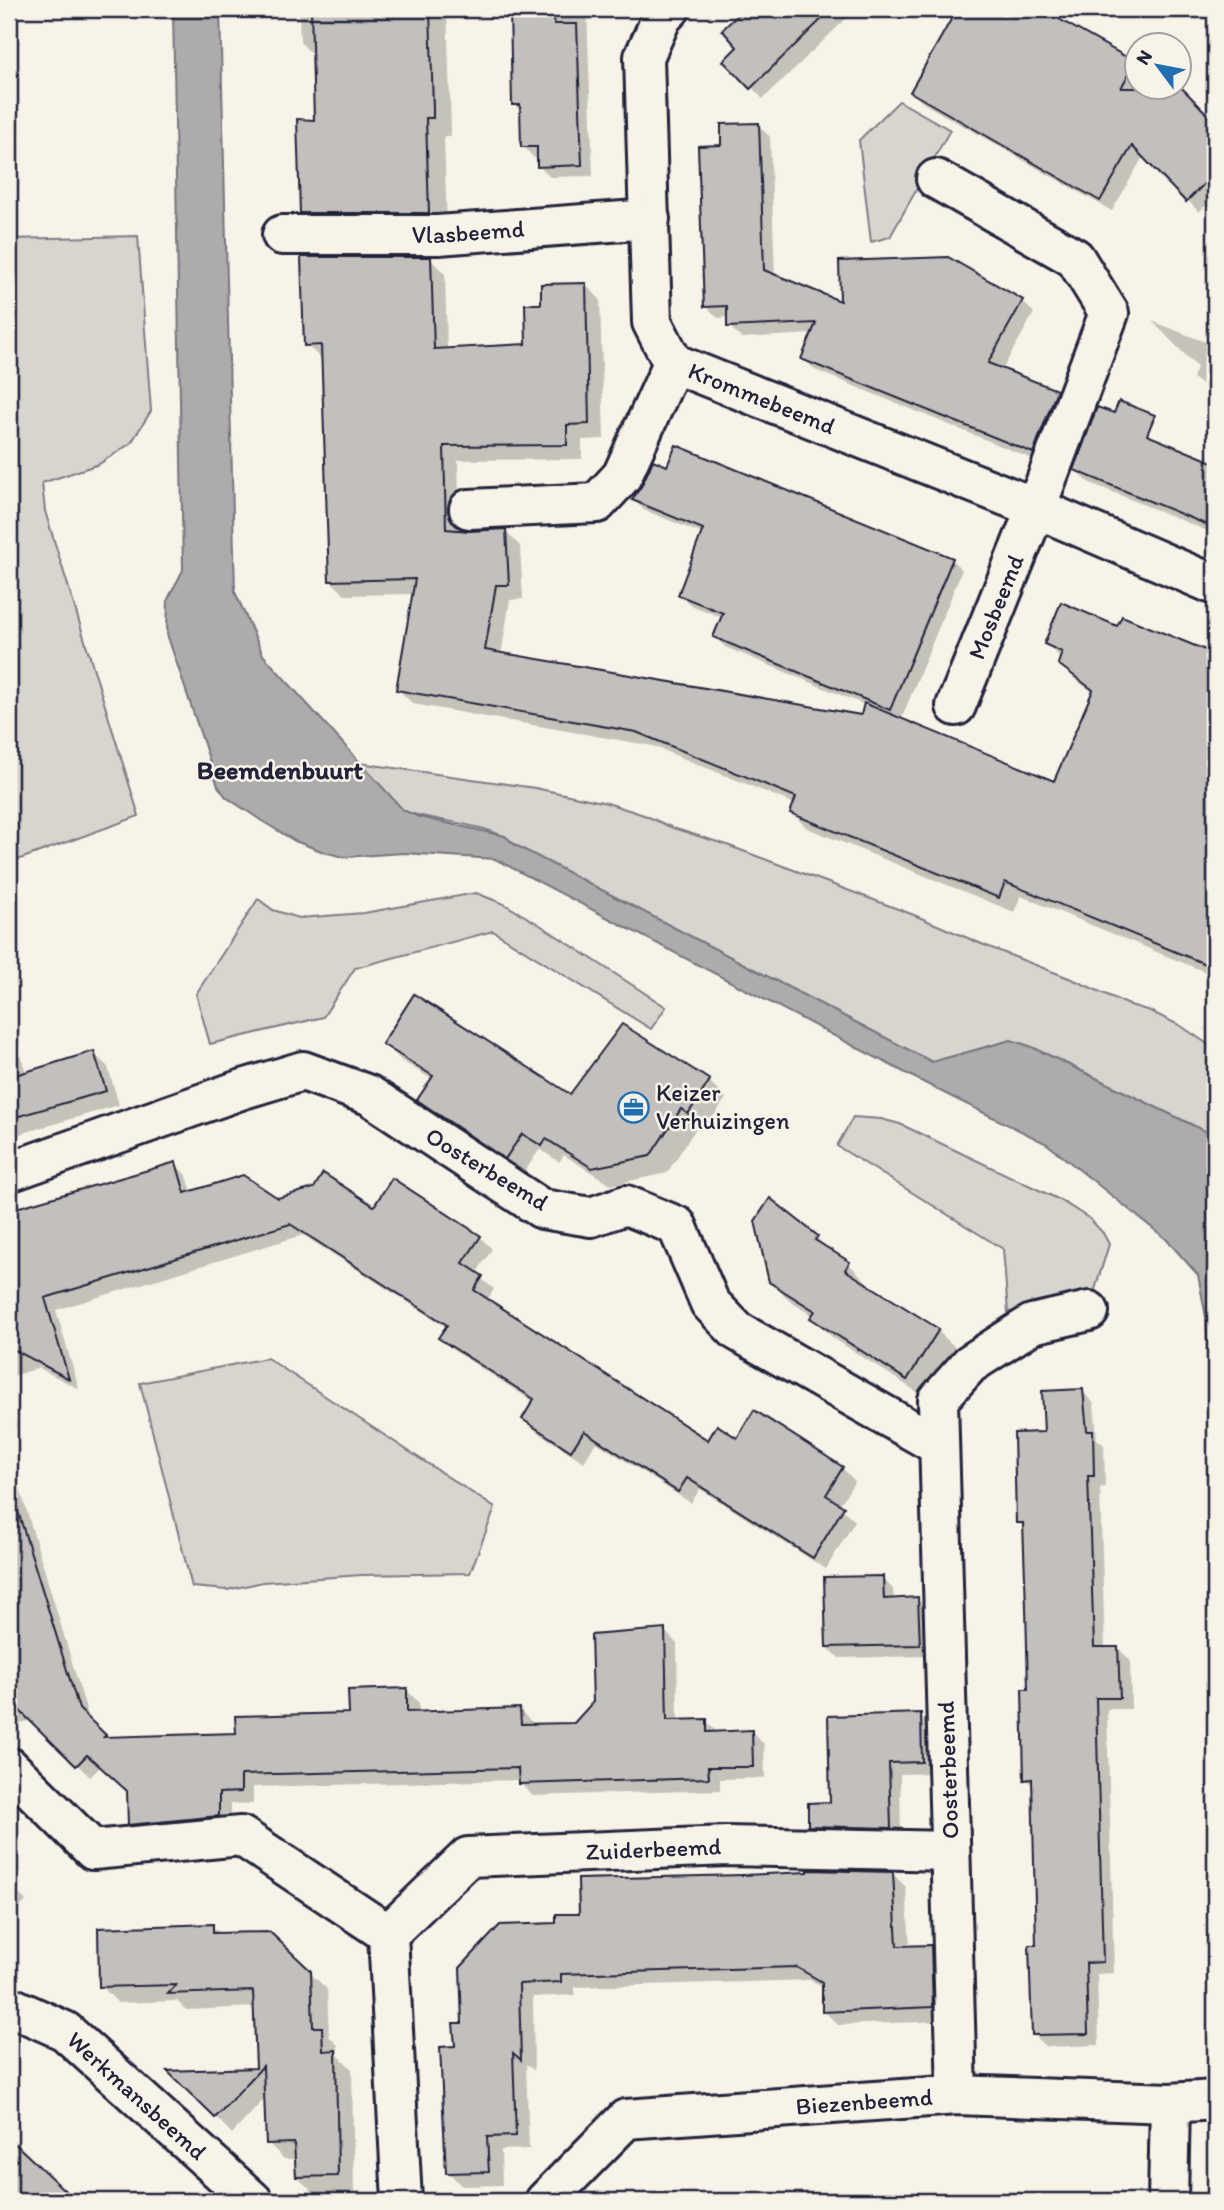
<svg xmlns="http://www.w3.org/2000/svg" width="1224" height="2210" viewBox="0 0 1224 2210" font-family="Itim,sans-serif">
  <rect width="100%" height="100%" fill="#f7f3e8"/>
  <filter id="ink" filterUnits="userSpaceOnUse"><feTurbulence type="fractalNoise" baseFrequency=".0143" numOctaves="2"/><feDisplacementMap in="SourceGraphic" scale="14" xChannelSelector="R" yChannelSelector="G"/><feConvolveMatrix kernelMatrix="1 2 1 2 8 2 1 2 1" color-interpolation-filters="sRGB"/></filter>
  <g filter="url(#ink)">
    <g fill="#d8d5cf" stroke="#7d7c85" stroke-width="2">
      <polygon points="899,101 950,130 890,237 871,242 859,140"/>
      <polygon points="138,236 151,411 131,443 99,464 42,483 45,511 139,816 9,863 9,239"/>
      <path d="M359 763 535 788 607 803 644 815 673 828 727 845 914 915 984 945 1074 980 1127 1004 1150 1011 1181 1026 1215 1049V1136L1032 1047 1011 1040 932 1062 515 845C499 825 434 821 409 813L403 810Z"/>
      <polygon points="476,893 504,904 540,925 666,1007 651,1029 493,931 355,968 323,1017 210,1044 196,994 258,899 273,910 299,918 364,913"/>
      <polygon points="853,1117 881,1119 900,1124 1060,1200 1090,1219 1103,1233 1109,1244 1090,1306 1061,1305 1008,1312 1003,1249 837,1146"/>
      <polygon points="267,1358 495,1508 470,1573 362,1575 263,1582 227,1590 192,1587 140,1383"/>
    </g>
    <polygon fill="#aeabad" stroke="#76747f" stroke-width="2" points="173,9 220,9 235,592 263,655 403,810 419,817 505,836 515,845 932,1062 1011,1040 1032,1047 1215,1136 1215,1557 1206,1317 1198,1275 1166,1239 1047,1144 944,1093 495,859 404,853 343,857 324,852 295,841 262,821 226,797 218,786 167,634 168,599 183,570"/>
    <g fill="#0003">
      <polygon points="299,9 447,9 451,129 451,136 444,136 447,231 320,231 302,212 316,121 314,56 300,42"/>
      <polygon points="511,9 590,9 587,11 593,176 550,177 539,166 539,158 534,158 523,146 522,112 514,105"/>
      <polygon points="746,9 856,9 763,99 726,61 740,47 724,30"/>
      <polygon points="871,9 886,9 879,16"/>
      <polygon points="938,9 1038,9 1136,65 1136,88 1176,88 1184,93 1215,124 1215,196 1199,212 1144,155 1112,211 923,103 912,92 951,22"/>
      <polygon points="758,125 770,137 775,277 842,304 947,259 1022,301 1034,313 1002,370 1054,396 1066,407 1045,464 815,370 803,358 813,334 741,338 729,326 729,317 718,318 706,306 723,147"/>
      <polygon points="430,259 445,274 447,350 528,346 543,306 585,284 600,299 604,439 582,440 582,459 458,460 460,532 505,531 520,546 523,599 510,600 501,655 862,717 865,705 725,647 715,637 723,618 691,605 680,595 703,534 644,510 634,500 952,560 962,570 901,720 1055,783 1094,693 1075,679 1060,664 1062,659 1046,643 1118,628 1123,619 1215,656 1215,746 1168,727 1215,770 1215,976 1021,896 1014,912 807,828 792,813 795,804 653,746 413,704 398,689 414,594 345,595 330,580 323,360 306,345"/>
      <polygon points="1152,321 1215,346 1215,390 1199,383 1193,378 1197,367"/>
      <polygon points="1097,414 1215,464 1215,534 1088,482 1076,470"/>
      <polygon points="385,1044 571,1096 709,1081 726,1098 705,1129 698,1125 667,1173 611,1185 564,1155 559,1162 540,1149 523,1174 436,1117 419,1100 433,1080 402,1061"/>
      <polygon points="9,1045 21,1057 26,1073 93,1053 108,1067 119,1105 9,1137"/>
      <polygon points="175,1164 187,1176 192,1192 375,1209 480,1237 492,1249 476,1274 494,1289 487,1300 708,1442 737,1441 755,1412 842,1468 855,1481 839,1506 855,1521 826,1569 700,1489 691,1503 596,1442 584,1462 536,1431 524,1419 534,1402 453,1350 440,1338 448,1328 303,1235 56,1310 79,1389 39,1368 9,1377 9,1248 14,1246 9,1228 9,1213"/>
      <polygon points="816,1237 832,1253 849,1264 869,1284 868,1286 938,1331 959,1351 928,1399 833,1338 812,1318 813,1316 791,1302 770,1281"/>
      <polygon points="1082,1391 1094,1403 1097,1439 1104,1445 1105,1487 1100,1488 1105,1649 1118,1648 1130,1660 1131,1709 1107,1709 1114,1973 1097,1974 1099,2045 1046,2047 1034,2035 1038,1947 1034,1787 1026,1779 1029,1691 1025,1529 1018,1522 1046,1434"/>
      <polygon points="9,1452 90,1722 107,1738 237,1734 350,1715 407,1690 419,1703 419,1713 519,1710 532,1722 532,1726 575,1725 665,1631 677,1644 678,1722 706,1721 718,1733 752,1732 764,1744 765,1778 720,1779 720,1790 533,1796 520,1783 520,1780 253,1787 253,1804 231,1804 231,1828 142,1836 129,1824 128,1791 101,1766 90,1777 32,1720 9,1726"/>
      <polygon points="882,1578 893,1589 894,1600 917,1599 928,1610 930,1656 839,1658 827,1647"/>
      <polygon points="920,1715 932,1726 933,1773 900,1774 901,1839 821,1837 810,1825"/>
      <polygon points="892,1873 906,1887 910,1947 930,1947 944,1961 946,2021 838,2025 824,2011 823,1987 811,1980 575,1987 575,1995 533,1997 534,2071 526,2064 529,2149 501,2150 502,2185 462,2186 448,2172 457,2048 463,2025 558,1924 581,1916"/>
      <polygon points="9,1884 26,1901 9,1920"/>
      <polygon points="212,1926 221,1934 309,1972 327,1989 329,2036 338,2045 338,2055 352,2069 354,2192 314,2193 297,2177 297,2159 284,2159 268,2143 266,2097 232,2134 217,2118 248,2085 243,2085 257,2069 256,2007 186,2010 177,2001 118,2003 101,1986"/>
      <polygon points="9,2140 74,2201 9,2201"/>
      <polygon points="867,2192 876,2201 709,2201 709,2198"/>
      <polygon points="1121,2195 1127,2201 932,2201"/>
    </g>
    <g fill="#c2bfbd" stroke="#22223b" stroke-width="2">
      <polygon points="311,9 430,9 433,109 433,118 426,118 429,213 300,213 297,119 314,120"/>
      <polygon points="510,9 554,9 554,24 577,24 582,165 537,167 537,147 521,147 520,105 512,105"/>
      <polygon points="744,9 832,9 750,89 723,61 737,47 722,30"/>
      <polygon points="957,9 1041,9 1135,62 1121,88 1182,88 1215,122 1215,173 1186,202 1132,146 1100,201 910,92"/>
      <polygon points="759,123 764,270 840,301 839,261 948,257 1023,300 988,363 1057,390 1033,453 801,359 816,323 727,327 727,306 704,307 698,146 721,145 721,124"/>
      <polygon points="301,257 431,257 434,349 526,344 525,304 541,304 541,284 586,283 589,424 567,425 567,445 444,446 446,529 470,531 506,529 509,585 496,585 485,650 861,715 864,703 1054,781 1093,690 1058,664 1062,652 1044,644 1061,602 1117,626 1122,616 1215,654 1215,968 1005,882 999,898 790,813 796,797 636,732 396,690 415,579 329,581 321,345 304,346"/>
      <polygon points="1119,401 1155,415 1147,435 1215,463 1215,528 1074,470 1097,407 1114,413"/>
      <polygon points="676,445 953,558 890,710 713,637 723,613 678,595 703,529 632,500 642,485 653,460 667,466"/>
      <polygon points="414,994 570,1094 622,1024 710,1080 688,1114 681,1109 650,1156 592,1168 546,1139 542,1146 522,1134 505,1159 417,1100 433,1076 382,1044"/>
      <polygon points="94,1051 106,1091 9,1119 9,1077"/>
      <polygon points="176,1162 185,1193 243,1175 278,1198 314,1188 323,1173 374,1206 392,1178 481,1236 463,1263 483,1276 474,1290 708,1440 717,1425 737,1438 754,1410 843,1467 826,1495 844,1507 813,1558 687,1478 678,1492 584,1431 571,1451 522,1419 534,1399 438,1338 447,1325 290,1224 45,1298 69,1379 9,1347 9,1210"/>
      <polygon points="770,1198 818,1236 815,1240 850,1262 845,1270 939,1329 907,1380 810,1318 815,1311 769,1282 755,1221"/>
      <polygon points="1083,1389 1087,1431 1093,1431 1094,1476 1088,1476 1094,1647 1118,1647 1120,1698 1096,1698 1103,1962 1086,1963 1088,2034 1032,2035 1029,1945 1036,1945 1032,1779 1024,1780 1022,1689 1028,1689 1026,1607 1023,1523 1016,1523 1014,1433 1044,1432 1042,1391"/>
      <polygon points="17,1508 79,1709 106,1735 104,1737 236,1733 235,1716 349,1713 348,1690 407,1688 407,1712 520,1708 521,1724 574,1723 593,1702 591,1635 665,1629 667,1720 707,1719 707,1732 752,1730 753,1767 708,1767 709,1778 519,1784 518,1768 241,1775 241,1792 219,1793 219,1816 128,1825 127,1791 87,1755 76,1766 16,1707 9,1682 9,1509"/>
      <polygon points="883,1576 884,1599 918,1597 920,1645 826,1647 824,1577"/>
      <polygon points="921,1713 922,1762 889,1763 891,1828 808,1826 808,1803 830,1802 828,1716"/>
      <polygon points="808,1870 893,1872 897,1946 931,1945 933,2007 822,2012 822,1982 796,1967 561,1974 561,1982 519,1984 521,2060 513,2053 516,2136 487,2137 489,2172 446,2173 440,2047 455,2046 453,2023 462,2023 460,1968 500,1925 556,1923 556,1914 579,1914 578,1879 743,1875 808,1872"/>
      <polygon points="213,1924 213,1933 270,1932 311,1971 313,2027 322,2027 323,2051 336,2050 338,2176 296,2177 294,2143 266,2144 263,2066 215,2118 167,2071 256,2068 253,1991 168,1994 176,1985 99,1987 98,1928"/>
      <polygon points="9,2138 76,2201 9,2201"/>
    </g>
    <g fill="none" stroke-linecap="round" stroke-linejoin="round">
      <defs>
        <g id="street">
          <path id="s1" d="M670 9 662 17 644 57 652 322 673 363 1036 508 1215 585"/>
          <polyline points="936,179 1075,258 1109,313 1036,508 956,706"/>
          <path id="s2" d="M282 235H438L650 219"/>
          <polyline points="469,509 597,503 622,476 673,363"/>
          <polyline points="9,1172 240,1090 303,1071 369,1095 542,1209 591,1217 626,1205 677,1226 710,1303 737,1331 939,1446"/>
          <polyline points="9,1767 93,1850 241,1836 388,1934"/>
          <path id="s3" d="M9 2006 65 2031 253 2201"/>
          <polyline points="957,2095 938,1400 970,1364 1032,1324 1089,1311"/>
          <path id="s4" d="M402 2201 388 1934 468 1857 727 1846 950 1851"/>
          <path id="s5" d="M545 2201 626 2119 957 2095 1170 2103 1215 2100"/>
          <polyline points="1168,2201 1170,2103"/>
        </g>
      </defs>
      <use href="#street" stroke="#22223b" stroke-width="44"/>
      <use href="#street" stroke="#f7f3e8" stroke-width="38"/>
    </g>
  </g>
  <defs>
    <symbol id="office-ring" viewBox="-11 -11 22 22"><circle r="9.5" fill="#f7f3e8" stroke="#1f6fb2" stroke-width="1.5"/><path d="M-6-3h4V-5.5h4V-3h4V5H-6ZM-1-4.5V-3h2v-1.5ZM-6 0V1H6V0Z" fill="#1f6fb2"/></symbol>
  </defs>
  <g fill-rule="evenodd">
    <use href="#office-ring" x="616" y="1090" width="35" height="35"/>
  </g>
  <g text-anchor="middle" stroke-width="5" stroke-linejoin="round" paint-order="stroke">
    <g font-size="24" fill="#22223b" stroke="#f7f3e8">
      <text dy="8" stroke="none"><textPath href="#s2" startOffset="186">Vlasbeemd</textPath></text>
      <text dy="8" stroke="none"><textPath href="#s1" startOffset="462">Krommebeemd</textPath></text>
      <text transform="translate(996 607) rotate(-68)" y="8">Mosbeemd</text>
      <text transform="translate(487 1169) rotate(31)" y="8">Oosterbeemd</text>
      <text transform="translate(948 1770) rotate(-92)" y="8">Oosterbeemd</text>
      <text dy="8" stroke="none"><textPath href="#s4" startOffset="564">Zuiderbeemd</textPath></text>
      <text dy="8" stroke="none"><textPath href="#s3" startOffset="158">Werkmansbeemd</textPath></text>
      <text dy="8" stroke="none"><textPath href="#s5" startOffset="354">Biezenbeemd</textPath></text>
    </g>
    <g font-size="24" fill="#22223b" stroke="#f7f3e8" text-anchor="start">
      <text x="656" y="1101">Keizer<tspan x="656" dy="28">Verhuizingen</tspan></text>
    </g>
    <g font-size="26" font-weight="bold" fill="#22223b" stroke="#f7f3e8">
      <text x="280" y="779">Beemdenbuurt</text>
    </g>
  </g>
  <rect width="1224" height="2210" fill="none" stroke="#f7f3e8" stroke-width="35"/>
  <rect x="18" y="18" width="1189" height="2175" fill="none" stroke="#22223b" stroke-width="2.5" filter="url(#ink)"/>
  <g transform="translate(1158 66) rotate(302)"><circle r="33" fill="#f7f3e8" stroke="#a29fa3" stroke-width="2"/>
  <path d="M0-5L12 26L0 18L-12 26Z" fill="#1f6fb2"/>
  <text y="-10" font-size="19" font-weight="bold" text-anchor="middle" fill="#22223b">N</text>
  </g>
</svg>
